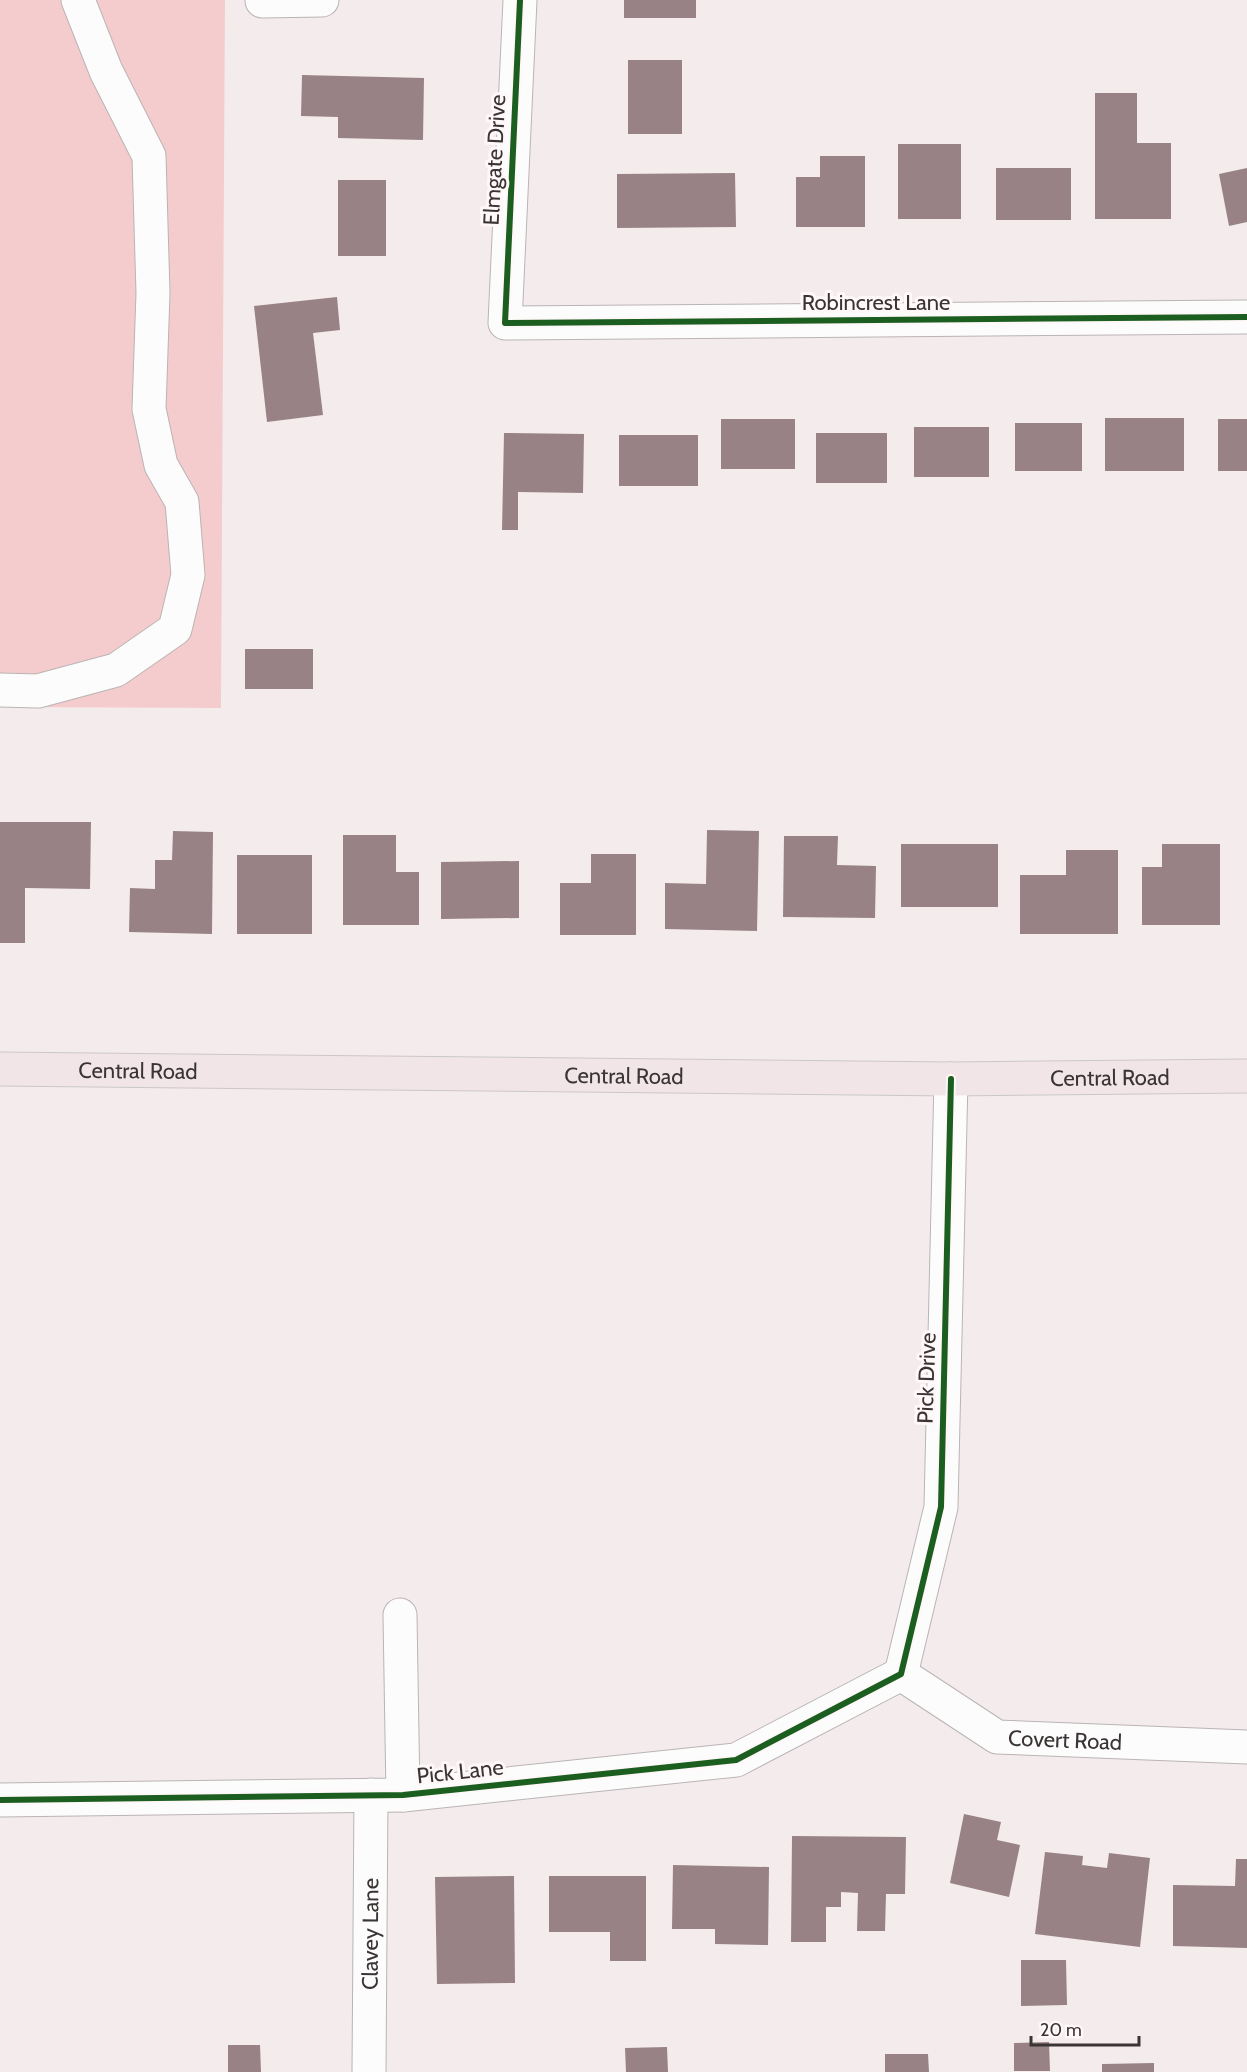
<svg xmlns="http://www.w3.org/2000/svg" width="1247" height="2072" viewBox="0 0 1247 2072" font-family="Cabin,sans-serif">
  <rect width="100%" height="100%" fill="#f4ecec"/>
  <polygon fill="#f5cccd" points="0,0 225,0 221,708 0,707"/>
  <g fill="#988286">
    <rect x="624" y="0" width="72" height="18"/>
    <rect x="628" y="60" width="54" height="74"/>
    <polygon points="302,75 424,78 423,140 338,138 338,117 301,116"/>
    <polygon points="1095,93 1137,93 1137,143 1171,143 1171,219 1095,219"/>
    <rect x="898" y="144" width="63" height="75"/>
    <polygon points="820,156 865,156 865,227 796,227 796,177 820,177"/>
    <rect x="996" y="168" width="75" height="52"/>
    <polygon points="1247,168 1247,222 1229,226 1219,174"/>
    <polygon points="735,173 736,227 617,228 617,174"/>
    <rect x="338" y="180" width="48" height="76"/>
    <polygon points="337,297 340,330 313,333 323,415 267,422 254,306"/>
    <rect x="1105" y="418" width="79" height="53"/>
    <rect x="721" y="419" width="74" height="50"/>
    <rect x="1218" y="419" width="29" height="52"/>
    <rect x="1015" y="423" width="67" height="48"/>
    <rect x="914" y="427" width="75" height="50"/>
    <polygon points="504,433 584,434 583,493 518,492 518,530 502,530"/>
    <rect x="816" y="433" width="71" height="50"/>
    <rect x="619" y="435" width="79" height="51"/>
    <rect x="245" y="649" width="68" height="40"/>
    <polygon points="0,822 91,822 90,889 25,888 25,943 0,943"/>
    <polygon points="707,830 759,831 757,931 665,929 665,883 706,884"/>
    <polygon points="173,831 213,832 212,934 129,932 130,888 155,889 155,860 172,860"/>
    <polygon points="343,835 396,835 396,872 419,872 419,925 343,925"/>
    <polygon points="784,836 838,836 837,865 876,866 875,918 783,917"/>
    <rect x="901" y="844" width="97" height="63"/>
    <polygon points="1162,844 1220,844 1220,925 1142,925 1142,867 1162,867"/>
    <polygon points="1066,850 1118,850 1118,934 1020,934 1020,875 1066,875"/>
    <polygon points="591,854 636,854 636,935 560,935 560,883 591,883"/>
    <rect x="237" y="855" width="75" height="79"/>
    <polygon points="519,861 519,918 441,919 441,862"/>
    <polygon points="964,1814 1001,1822 997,1840 1020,1845 1009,1897 950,1883"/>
    <polygon points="792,1836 906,1837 905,1894 886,1894 885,1931 857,1931 858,1893 841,1892 841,1907 826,1907 826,1942 791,1942"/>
    <polygon points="1045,1852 1083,1856 1082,1865 1107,1868 1109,1853 1150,1858 1140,1947 1035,1934"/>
    <polygon points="1236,1859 1247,1859 1247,1948 1173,1946 1173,1885 1235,1886"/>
    <polygon points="673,1865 769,1867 768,1945 715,1944 715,1929 672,1929"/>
    <polygon points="514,1876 515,1983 437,1984 435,1877"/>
    <polygon points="549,1876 646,1876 646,1961 610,1961 610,1932 549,1932"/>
    <polygon points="1021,1960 1066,1960 1067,2005 1021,2006"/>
    <polygon points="1049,2042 1050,2071 1014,2071 1014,2043"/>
    <polygon points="228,2045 260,2045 261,2072 228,2072"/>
    <polygon points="667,2047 668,2072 626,2072 625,2048"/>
    <polygon points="885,2054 928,2054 929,2072 885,2072"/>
    <polygon points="1154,2063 1154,2072 1102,2072 1102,2064"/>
  </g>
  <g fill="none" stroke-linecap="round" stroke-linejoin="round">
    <defs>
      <g id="minor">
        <polyline points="520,0 505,323 1247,317"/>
        <polyline points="262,1 322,0"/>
        <polyline points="0,690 38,691 116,670 175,629 188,575 182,502 161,465 149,409 153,293 149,156 106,71 78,0"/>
        <polyline points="400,1615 403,1795"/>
        <polyline points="901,1674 941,1507 951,1079"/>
        <path id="s1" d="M901 1674 997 1737 1247 1747"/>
        <polyline points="0,1800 403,1795 736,1760 901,1674"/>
        <path id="s2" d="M369 2072 371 1795"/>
      </g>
      <g id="major">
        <path id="s3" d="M0 1069 951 1079 1247 1076"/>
      </g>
    </defs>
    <use href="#minor" stroke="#bab4b4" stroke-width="35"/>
    <use href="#major" stroke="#ccc7c7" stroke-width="35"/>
    <use href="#minor" stroke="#fdfcfc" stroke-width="33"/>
    <use href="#major" stroke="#f1e5e7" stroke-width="33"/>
    <defs>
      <g id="cycleway">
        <polyline points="520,0 505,323 1247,317"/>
        <polyline points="0,1800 403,1795 736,1760 901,1674 941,1507 951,1079"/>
      </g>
    </defs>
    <use href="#cycleway" stroke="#fef8f8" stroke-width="10"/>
    <use href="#cycleway" stroke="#1b5e20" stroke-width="6"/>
  </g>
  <g text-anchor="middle" stroke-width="6" stroke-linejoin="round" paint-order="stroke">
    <g font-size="22" fill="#3a3434" stroke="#fef8f8">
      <text transform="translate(494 160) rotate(-87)" y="8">Elmgate Drive</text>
      <text x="876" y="310">Robincrest Lane</text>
      <text dy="8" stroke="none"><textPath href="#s3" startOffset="138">Central Road</textPath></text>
      <text dy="8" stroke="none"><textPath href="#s3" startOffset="624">Central Road</textPath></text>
      <text dy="8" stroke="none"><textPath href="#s3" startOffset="1110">Central Road</textPath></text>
      <text transform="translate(926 1378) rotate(-88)" y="8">Pick Drive</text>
      <text dy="8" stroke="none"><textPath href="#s1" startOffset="183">Covert Road</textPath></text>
      <text transform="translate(460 1771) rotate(-6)" y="8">Pick Lane</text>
      <text dy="8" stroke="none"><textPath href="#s2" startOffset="138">Clavey Lane</textPath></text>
    </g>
  </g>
  <path d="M1031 2036v9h108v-9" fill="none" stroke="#3a3434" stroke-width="3"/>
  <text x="1040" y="2036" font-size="18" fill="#3a3434" stroke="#fef8f8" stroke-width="4.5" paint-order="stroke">20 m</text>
</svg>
